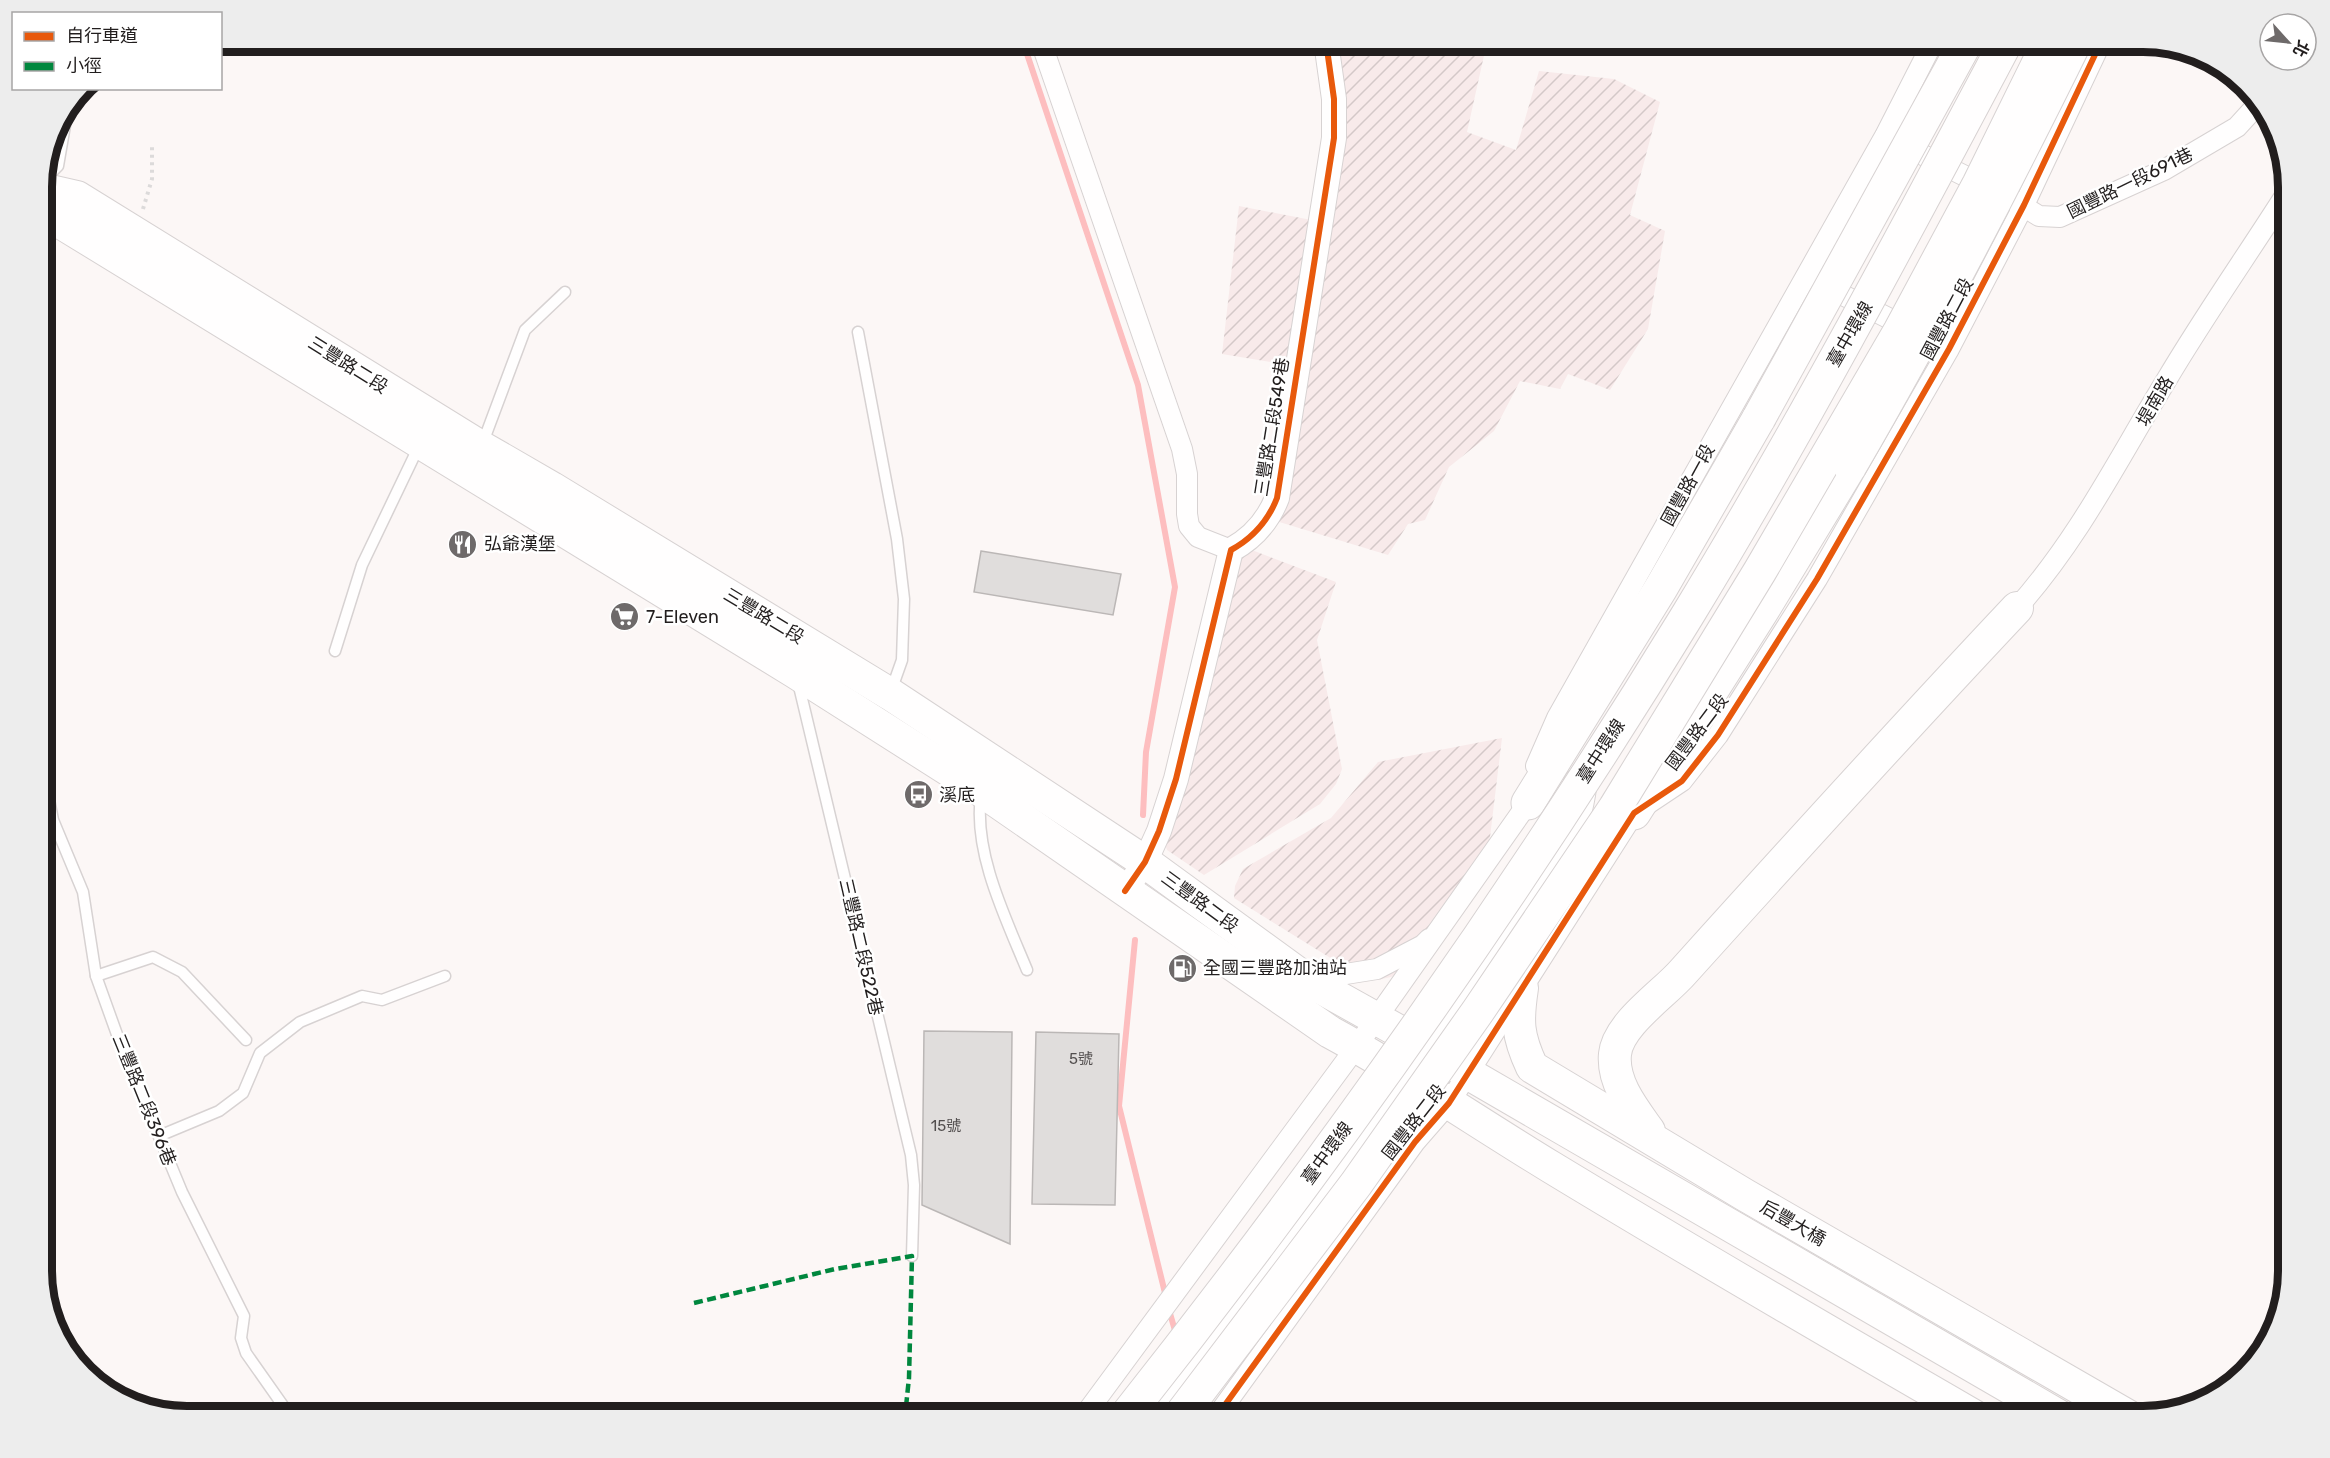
<svg xmlns="http://www.w3.org/2000/svg" width="2330" height="1458" viewBox="0 0 2330 1458" font-family="Rubik,'Noto Sans TC',sans-serif">
  <defs>
    <pattern id="industrial-furrows" width="10" height="10" patternUnits="userSpaceOnUse" patternTransform="scale(1.5)"><rect width="10" height="10" fill="#f8eaea"/><path d="M-1 1l2-2M0 10L10 0M9 11l2-2" fill="none" stroke="#d4c8c8"/></pattern>
  </defs>
  <rect width="100%" height="100%" fill="#fcf7f6"/>
  <g fill="url(#industrial-furrows)">
    <polygon points="1337,42 1487,42 1467,132 1516,150 1539,71 1614,79 1660,102 1630,215 1665,231 1648,329 1610,390 1568,374 1560,389 1520,381 1494,431 1449,467 1425,520 1408,524 1388,555 1276,521 1306,368 1222,354 1239,206 1327,223"/>
    <polygon points="1244,547 1336,582 1317,640 1342,769 1336,784 1320,804 1204,875 1167,850 1164,841"/>
    <polygon points="1502,738 1490,837 1473,885 1433,946 1391,977 1377,980 1361,977 1234,898 1235,886 1243,869 1331,818 1378,762"/>
  </g>
  <g fill="none" stroke-linecap="round" stroke-linejoin="round">
    <g stroke="#fdbebf" stroke-width="6">
      <polyline points="1023,42 1138,385 1175,587 1146,752 1143,815"/>
      <polyline points="1135,940 1119,1106 1166,1297"/>
      <polyline points="1169,1310 1176,1334"/>
    </g>
  </g>
  <g fill="#e0dddc" stroke="#bbb7b6" stroke-width="1.5">
    <polygon points="981,551 1121,574 1113,615 974,592"/>
    <polygon points="924,1031 1012,1032 1010,1244 922,1205"/>
    <polygon points="1036,1032 1119,1034 1115,1205 1032,1204"/>
  </g>
  <g fill="none" stroke-linecap="round" stroke-linejoin="round">
    <defs>
      <g id="service">
        <polyline points="42,182 58,166 68,108"/>
        <polyline points="858,332 897,539 904,599 902,660 891,691"/>
        <polyline points="482,445 525,330 565,292"/>
        <polyline points="335,651 362,565 419,446"/>
        <polyline points="798,682 911,1155 914,1185 912,1256"/>
        <polyline points="42,764 53,820 83,892 96,976 119,1040 182,1192 244,1316 241,1338 246,1353 284,1407 280,1416"/>
        <path d="M981 796C973 852 1006 919 1027 970"/>
        <polyline points="96,976 153,957 182,972 246,1040"/>
        <polyline points="159,1136 219,1111 243,1093 260,1053 300,1022 362,996 382,1000 445,976"/>
      </g>
      <g id="minor">
        <polyline points="1041,42 1182,449 1187,474 1187,514 1189,526 1198,537 1231,550"/>
        <polyline points="1901,144 1987,187"/>
        <polyline points="2013,200 2039,216 2060,217 2164,170 2237,127 2258,104"/>
        <polyline points="1821,284 1910,329"/>
        <path d="M2017 608C2080 537 2118 459 2167 379 2205 315 2248 254 2288 191"/>
        <polyline points="1536,766 1557,718 1885,136 1933,42"/>
        <polyline points="1308,980 1377,969 1423,945 1429,939"/>
        <polyline points="1084,1416 1357,1046 1528,803 1530,794"/>
        <polyline points="1153,1416 1335,1179 1429,1048"/>
        <polyline points="1217,1416 1415,1142 1449,1103 1634,813 1682,781 1718,735 1817,579 1949,349 2024,205 2101,42"/>
      </g>
      <path id="tertiary" d="M1125 891 1145 862 1159 831 1176 779 1231 550C1253 538 1268 521 1277 498L1334 138V99L1326 42"/>
      <g id="primary">
        <polyline points="42,189 77,197 481,447 552,488 890,694 1145,862 1307,980 1429,1048 1469,1074 2059,1416"/>
        <path d="M42 195 60 222 795 672 982 791 1330 1032C1406 1073 1477 1122 1551 1167 1691 1252 1832 1334 1974 1416"/>
        <path d="M1522 988C1517 1021 1517 1035 1532 1067L1745 1195 2128 1416"/>
        <path d="M1649 1131C1634 1110 1612 1083 1615 1054 1618 1024 1664 994 1683 972 1793 850 1904 728 2017 608"/>
      </g>
      <g id="motorway">
        <polyline points="1528,803 1661,588 1759,418"/>
        <polyline points="1634,813 1762,611 1850,466"/>
        <path d="M1429 1048 1559 853C1571 830 1577 810 1580 784"/>
      </g>
    </defs>
    <use href="#service" stroke="#d7d2d2" stroke-width="13"/>
    <use href="#minor" stroke="#d7d2d2" stroke-width="22"/>
    <use href="#tertiary" stroke="#d7d2d2" stroke-width="26"/>
    <use href="#primary" stroke="#d7d2d2" stroke-width="34"/>
    <use href="#motorway" stroke="#d7d2d2" stroke-width="35"/>
    <polyline stroke="#dcdada" stroke-width="4" stroke-dasharray="3 4.5" stroke-linecap="butt" points="143,209 152,179 152,144"/>
    <use href="#service" stroke="#fffefe" stroke-width="10"/>
    <use href="#minor" stroke="#fffefe" stroke-width="20"/>
    <use href="#tertiary" stroke="#fffefe" stroke-width="24"/>
    <use href="#primary" stroke="#fffefe" stroke-width="32"/>
    <use href="#motorway" stroke="#fffefe" stroke-width="33"/>
    <defs>
      <g id="motorway-bridge">
        <polyline points="1759,418 1966,42"/>
        <path d="M1850 466C1931 327 2004 186 2075 42"/>
        <path d="M1126 1416C1328 1161 1517 894 1687 616 1801 429 1903 236 2006 42"/>
        <polyline points="1180,1416 1356,1184 1478,1011 1615,808 1760,571 1900,331 1979,184 2049,42"/>
      </g>
    </defs>
    <use href="#motorway-bridge" stroke="#d7d2d2" stroke-width="35" stroke-linecap="butt"/>
    <use href="#motorway-bridge" stroke="#fffefe" stroke-width="33"/>
    <polyline stroke="#00873e" stroke-width="4.5" stroke-dasharray="9 4.5" stroke-linecap="butt" points="694,1303 835,1269 912,1256 909,1378 905,1416"/>
    <defs>
      <g id="cycleway">
        <path d="M1125 891 1145 862 1159 831 1176 779 1231 550C1253 538 1268 521 1277 498L1334 138V99L1326 42"/>
        <polyline points="1217,1416 1415,1142 1449,1103 1634,813 1682,781 1718,735 1817,579 1949,349 2024,205 2101,42"/>
      </g>
    </defs>
    <use href="#cycleway" stroke="#fff" stroke-width="10"/>
    <use href="#cycleway" stroke="#e8590c" stroke-width="6"/>
  </g>
  <defs>
    <symbol id="restaurant-disc" viewBox="-11 -11 22 22"><circle r="9.5" fill="#6e6a6a" stroke="#fff"/><path d="M-5-6h1v4h1v-4h1v4h1v-4h1v5L-1.5 .5V6h-2V.5L-5-1ZM5-6V6H3V1.5H1.5Q1.5-4 5-6Z" fill="#fff"/></symbol>
    <symbol id="supermarket-disc" viewBox="-11 -11 22 22"><circle r="9.5" fill="#6e6a6a" stroke="#fff"/><path d="M-6-5.5h2.5l.6 2H6L4.5 2H-2.5L-4.4-4H-6ZM-1.5 3.2a1.3 1.3 0 1 0 .1 0ZM3 3.2a1.3 1.3 0 1 0 .1 0Z" fill="#fff"/></symbol>
    <symbol id="bus-disc" viewBox="-11 -11 22 22"><circle r="9.5" fill="#6e6a6a" stroke="#fff"/><path d="M-5-6H5V4H4V6H2V4H-2V6H-4V4H-5ZM-3.5-4V0h7V-4ZM-3.5 1.2v1.5H-2V1.2ZM2 1.2v1.5H3.5V1.2Z" fill="#fff"/></symbol>
    <symbol id="fuel-disc" viewBox="-11 -11 22 22"><circle r="9.5" fill="#6e6a6a" stroke="#fff"/><path d="M-5.5-6h7V0h2V4h1.3V-2.5L3-4.5l.8-.8L6-3V5H2.5V1h-1V6h-7ZM-4.2-4.7v3.2H.2V-4.7Z" fill="#fff"/></symbol>
  </defs>
  <g fill-rule="evenodd">
    <use href="#restaurant-disc" x="446" y="528" width="33" height="33"/>
    <use href="#supermarket-disc" x="608" y="600" width="33" height="33"/>
    <use href="#bus-disc" x="902" y="778" width="33" height="33"/>
    <use href="#fuel-disc" x="1166" y="952" width="33" height="33"/>
  </g>
  <g text-anchor="middle" stroke-width="5" stroke-linejoin="round" paint-order="stroke">
    <g font-size="15" fill="#524e4e">
      <text x="1081" y="1064">5號</text>
      <text x="946" y="1131">15號</text>
    </g>
    <g font-size="18" fill="#221e1e" stroke="#fff">
      <text transform="translate(2130 183) rotate(-26)" y="6">國豐路一段691巷</text>
      <text transform="translate(1947 319) rotate(-62)" y="6">國豐路二段</text>
      <text transform="translate(1850 334) rotate(-60)" y="6">臺中環線</text>
      <text transform="translate(348 365) rotate(32)" y="6">三豐路二段</text>
      <text transform="translate(2155 401) rotate(-60)" y="6">堤南路</text>
      <text transform="translate(1272 427) rotate(-81)" y="6">三豐路二段549巷</text>
      <text transform="translate(1688 485) rotate(-61)" y="6">國豐路一段</text>
      <text transform="translate(764 616) rotate(31)" y="6">三豐路二段</text>
      <text transform="translate(1697 732) rotate(-53)" y="6">國豐路二段</text>
      <text transform="translate(1601 751) rotate(-57)" y="6">臺中環線</text>
      <text transform="translate(1200 902) rotate(36)" y="6">三豐路二段</text>
      <text transform="translate(861 947) rotate(77)" y="6">三豐路二段522巷</text>
      <text transform="translate(144 1100) rotate(68)" y="6">三豐路二段396巷</text>
      <text transform="translate(1414 1122) rotate(-52)" y="6">國豐路二段</text>
      <text transform="translate(1327 1153) rotate(-54)" y="6">臺中環線</text>
      <text transform="translate(1793 1223) rotate(30)" y="6">后豐大橋</text>
    </g>
    <g font-size="18" fill="#221e1e" stroke="#fff" text-anchor="start">
      <text x="484" y="550">弘爺漢堡</text>
      <text x="646" y="623">7-Eleven</text>
      <text x="939" y="801">溪底</text>
      <text x="1203" y="974">全國三豐路加油站</text>
    </g>
  </g>
  <path d="M0 0H2330V1458H0ZM187 52H2143A135 135 0 0 1 2278 187V1271A135 135 0 0 1 2143 1406H187A135 135 0 0 1 52 1271V187A135 135 0 0 1 187 52Z" fill="#ededed" fill-rule="evenodd"/>
  <path fill="none" stroke="#221e1e" stroke-width="8" d="M187 52H2143A135 135 0 0 1 2278 187V1271A135 135 0 0 1 2143 1406H187A135 135 0 0 1 52 1271V187A135 135 0 0 1 187 52Z"/>
  <rect x="12" y="12" width="210" height="78" fill="#ffffff" stroke="#a7a5a5" stroke-width="1.5"/>
  <rect x="24" y="32" width="30" height="9" fill="#e8590c" stroke="#a7a5a5" stroke-width="1.5"/>
  <text x="66" y="42" font-size="18" fill="#221e1e">自行車道</text>
  <rect x="24" y="62" width="30" height="9" fill="#00873e" stroke="#a7a5a5" stroke-width="1.5"/>
  <text x="66" y="72" font-size="18" fill="#221e1e">小徑</text>
  <g transform="translate(2288 42) rotate(117)"><circle r="28" fill="#ffffff" stroke="#a7a5a5" stroke-width="1.5"/>
  <path d="M0-4.5L10 22L0 15L-10 22Z" fill="#6e6a6a"/>
  <text y="-9" font-size="16" font-weight="bold" text-anchor="middle" fill="#221e1e">北</text>
  </g>
</svg>
